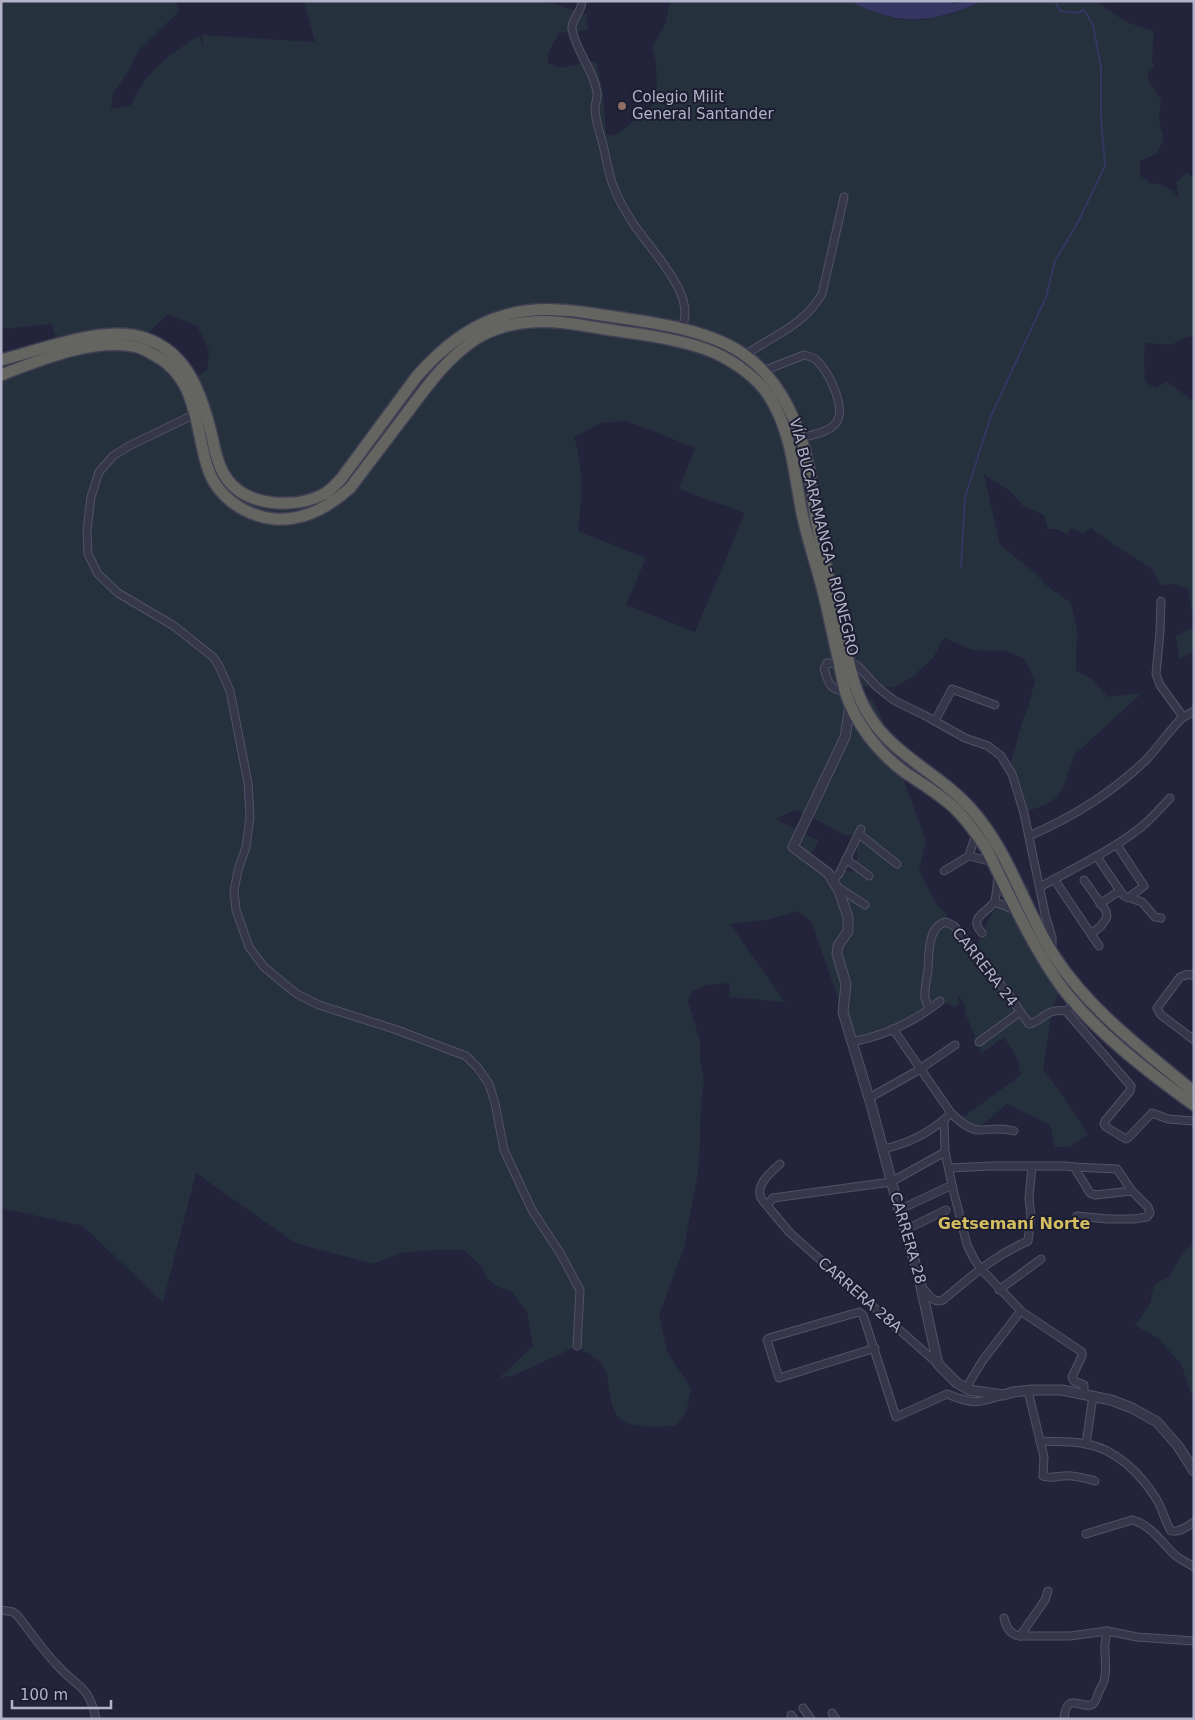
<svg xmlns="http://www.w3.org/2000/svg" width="1195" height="1720" viewBox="0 0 1195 1720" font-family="'DejaVu Sans',sans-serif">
  <rect width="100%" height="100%" fill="#23243c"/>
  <g fill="#25313d" fill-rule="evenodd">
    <path d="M1 1H175L179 11 137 52 129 70 113 94 111 109 131 105C148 68 167 58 199 35L204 51 202 35 315 42 305 5V1H545L588 15 586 22 589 30 559 33 548 53V63L560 68 596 61 603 93 606 134 614 136 649 110 657 96 656 62 652 48 665 24 670 1H851L880 14 901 20H922L949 14 983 1H1100V4L1126 22 1154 31 1152 60 1154 67 1149 72 1147 78 1161 100 1159 120 1164 140 1156 154 1140 161V175L1150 183 1160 184 1173 191 1179 199 1176 182 1187 173 1194 178V336L1186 337 1171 345 1145 343 1144 356 1145 382 1156 388 1166 382C1176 387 1184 395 1194 401V622L1188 589 1173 584 1161 585 1152 569 1110 542 1091 528 1083 534 1071 528 1067 534 1056 529H1048L1044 515 1023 506 1010 491 984 475 1000 545 1034 572 1046 585 1071 603 1077 629 1076 670 1091 679 1108 697 1142 693 1074 755 1063 788 1056 798 1045 805 1019 814 1008 773 1022 723 1029 704 1035 680 1024 658 1005 651 972 650 944 638 933 658 912 677 895 687 845 686 872 700 879 712 926 841 919 871 936 903 945 913 970 959C979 946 982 930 990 917 999 902 1014 892 1028 884L1033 915 1084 991 1194 1089V1103L1060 989 1052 1011 1043 1070 1058 1089 1088 1134 1070 1147H1055L1050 1125 1007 1104 976 1130 959 1120 1021 1075 1017 1058 1004 1037 982 1053 965 1013 964 1003 957 994 959 1004 955 1007 940 1001 912 1020 851 1042 843 1012 811 921 797 911C775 920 753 922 730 924L785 1002 729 997 730 983 707 985 692 991 688 1001 700 1041V1059L704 1082 701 1102 699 1166 684 1248 659 1315 667 1352 691 1388 686 1413 676 1425C660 1427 629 1430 617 1416 613 1410 611 1400 610 1394 608 1387 608 1378 606 1371 601 1359 586 1353 577 1346L515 1375 499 1378 533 1346 527 1312 512 1292 496 1286 487 1278 482 1267 464 1250H433L401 1253 373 1264 295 1243 196 1173 163 1302 83 1226 1 1208V360L57 343 52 324 1 329ZM168 314 197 326 209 350 207 370 192 379 159 344 144 337ZM625 421 651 430 695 448 679 489 745 513 695 632 626 605 646 558 578 531C582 499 584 468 574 437L601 423ZM795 810 823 823 845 836 860 833 857 846V872L818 868 808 858 819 841 776 819Z"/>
    <polygon points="1194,626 1194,652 1179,659 1176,636"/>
    <polygon points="1194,1242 1194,1399 1189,1389 1182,1365 1159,1339 1135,1325 1150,1304 1154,1285 1170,1276 1181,1256"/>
  </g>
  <path fill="#353661" d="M851 1H935L903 7C931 10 956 1 983 1 945 17 915 27 875 12 867 9 858 6 851 1Z"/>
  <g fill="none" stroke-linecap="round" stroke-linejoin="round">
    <polyline stroke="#353661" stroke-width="2" points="961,567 965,497 991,416 1046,297 1055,261 1077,224 1105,166 1101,118 1101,68 1093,25 1084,10 1077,13 1060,11 1055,1"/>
    <path stroke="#353661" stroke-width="12" d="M872 1C896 11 921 6 947 1"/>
    <defs>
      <g id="minor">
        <path d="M582 1C582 12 571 19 572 29 576 52 594 70 597 93 598 98 595 103 595 108 595 119 599 131 602 141 605 151 606 161 609 171 612 187 622 206 631 220 647 247 700 296 681 328"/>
        <path d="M745 355C774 335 803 326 822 294L844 197"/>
        <path d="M763 371 804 355C808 356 812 357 815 359 828 369 847 408 836 423 828 433 811 435 800 438"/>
        <polyline points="195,414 129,446 113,456 99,472 91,497 87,530 88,554 98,574 118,593 174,626 213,657 219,666 230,691 248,783 250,817 246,847 238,870 234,891 236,910 249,947 264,967 282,982 297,994 319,1005 397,1030 466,1056 478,1068 489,1084 495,1103 504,1150 532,1210 560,1253 580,1290 577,1346"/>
        <polyline points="850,662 858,666 877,687 895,701 924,715 965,738 988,746 1001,756 1012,774 1024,813 1045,914 1052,937 1052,944 1050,948"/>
        <path d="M840 664 827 663 824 669C829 683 829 690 845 691"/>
        <polyline points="1182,718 1194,711"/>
        <polyline points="935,721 952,689 995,705"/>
        <polyline points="859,834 897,864"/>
        <path d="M1029 836C1073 817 1112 793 1147 759 1159 746 1169 731 1182 718L1181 714 1160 685 1156 674 1160 632 1161 601"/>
        <polyline points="969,856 976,833"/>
        <polyline points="1097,857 1123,895 1128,898 1144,886 1117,845"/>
        <polyline points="846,859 869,876"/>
        <polyline points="944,871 969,856 993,862"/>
        <polyline points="1054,879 1099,946"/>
        <polyline points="832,880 839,874 861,829"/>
        <polyline points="1084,880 1106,911 1107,917 1101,926 1091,934"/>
        <polyline points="836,886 865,905"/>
        <path d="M1040 887C1074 868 1109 852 1140 828 1151 819 1161 808 1170 798"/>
        <polyline points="1132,896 1133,899 1142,902 1155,917 1161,918"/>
        <polyline points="995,902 1015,910"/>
        <polyline points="1100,904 1119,891"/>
        <path d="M982 933C966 916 991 912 995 900 997 892 997 883 998 875"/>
        <path d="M1194 976C1189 973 1185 975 1180 977L1157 1008 1161 1015 1194 1040"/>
        <path d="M929 1009C928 1006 926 1002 925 998 924 989 927 979 928 970 929 956 927 926 946 922L954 926 959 932 1006 991 1029 1024C1043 1021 1045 1008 1066 1011L1075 1003"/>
        <polyline points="1066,1011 1131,1086 1130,1091 1105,1121 1104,1124 1106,1127 1126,1139 1129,1137 1152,1113 1168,1119 1194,1121"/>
        <path d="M893 1029 951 1113C958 1120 968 1129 978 1130 993 1130 998 1127 1014 1131"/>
        <path d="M851 1042C884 1036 914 1022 940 1001"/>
        <polyline points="979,1042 1020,1012"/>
        <polyline points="869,1098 917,1071 955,1045"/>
        <polyline points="944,1120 945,1152 952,1185 967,1245 974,1259 981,1269 1022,1312"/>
        <path d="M883 1149C907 1144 928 1134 947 1117"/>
        <polyline points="1074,1167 1117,1169 1132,1191"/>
        <polyline points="949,1168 992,1166 1065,1166 1074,1167 1090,1193 1095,1195 1132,1191 1148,1207 1150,1213 1147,1217 1134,1219 1108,1219 1077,1216"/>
        <path d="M769 1208C767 1205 763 1202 761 1198 755 1185 771 1172 780 1164"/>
        <polyline points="899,1210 952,1185"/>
        <polyline points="905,1230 946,1210"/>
        <path d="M922 1287 931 1298 937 1301 943 1300C972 1276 993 1256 1028 1241L1031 1217 1029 1198 1032 1166"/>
        <polyline points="999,1290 1041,1259"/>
        <path d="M875 1348 779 1378 767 1340 769 1338 859 1312 863 1315 896 1417 947 1394C972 1404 977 1404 1003 1395"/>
        <polyline points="938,1364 790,1233 769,1208 768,1204 773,1198 891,1182 945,1152"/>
        <polyline points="966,1388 983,1360 1020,1312 1022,1312 1082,1352 1082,1356 1072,1377 1074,1381 1084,1385 1084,1394"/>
        <path d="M1028 1391 1044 1457 1043 1476C1051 1479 1056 1476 1063 1476 1074 1475 1084 1478 1095 1481"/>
        <path d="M1040 1441C1056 1442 1071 1441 1087 1444 1117 1450 1141 1474 1157 1500 1163 1510 1165 1522 1171 1531 1179 1533 1188 1526 1194 1522"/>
        <polyline points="1086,1444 1093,1396"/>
        <path d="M1086 1534 1132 1520C1150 1524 1163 1544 1176 1556 1181 1560 1188 1563 1194 1567"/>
        <path d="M1 1610 13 1612 17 1615C30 1631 42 1649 56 1664 76 1687 89 1684 96 1719"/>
        <path d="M1004 1618C1006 1627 1010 1635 1020 1636H1070L1107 1631 1137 1637 1194 1641"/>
        <polyline points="1020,1636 1045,1600 1048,1591"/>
        <polyline points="803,1708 811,1719"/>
        <polyline points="832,1713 836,1719"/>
        <polyline points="791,1715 794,1719"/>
        <path d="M1064 1719C1066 1688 1085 1713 1094 1703 1097 1700 1097 1695 1099 1692 1100 1688 1103 1685 1104 1681 1107 1671 1105 1661 1105 1651 1104 1644 1106 1638 1107 1631"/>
      </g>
      <polyline id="tertiary" points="850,705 845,737 793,847 828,873 839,891 848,917 848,931 838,946 837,954 846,984 843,1012 872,1108 899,1210 918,1273 938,1364 957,1383 969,1390 1003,1395 1013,1392 1032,1390 1062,1390 1111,1400 1132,1408 1157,1422 1178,1446 1194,1471"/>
      <g id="trunk">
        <path d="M1 360C41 350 105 324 145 338 189 353 202 396 212 436 215 451 218 466 227 479 247 507 296 509 324 494 330 491 336 484 341 479L417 376C456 332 498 306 559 310 573 310 588 313 602 315 647 322 709 328 746 356 781 381 801 427 809 469 812 487 813 506 817 525 824 559 832 594 841 629 848 657 852 687 867 712 891 755 940 773 972 810 1010 853 1024 909 1055 957 1090 1011 1145 1051 1194 1092"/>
        <path d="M1 375C40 360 95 337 137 347 143 348 149 352 154 355 197 377 195 426 207 466 216 496 244 516 275 519 304 521 329 507 350 488 369 463 388 438 407 413 428 385 447 358 476 339 491 329 514 323 531 322 555 320 580 325 604 329 638 334 682 339 713 352 735 362 760 379 772 401 791 434 794 471 801 508 806 536 816 563 823 591 831 624 838 658 845 691 855 723 878 753 906 773 921 783 936 792 950 804 964 816 975 832 986 848 1008 892 1028 938 1056 979 1088 1026 1148 1072 1194 1105"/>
      </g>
    </defs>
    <use href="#minor" stroke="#525267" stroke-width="9"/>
    <use href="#tertiary" stroke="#525267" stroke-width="11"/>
    <use href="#trunk" stroke="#3f3f54" stroke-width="14"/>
    <use href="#minor" stroke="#37374c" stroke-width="7"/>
    <use href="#tertiary" stroke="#37374c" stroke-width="9"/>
    <use href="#trunk" stroke="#646460" stroke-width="11"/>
  </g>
  <circle fill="#8d6e63" stroke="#1c1d31" stroke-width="2" cx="622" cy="106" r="5"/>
  <g text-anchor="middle" stroke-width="4" stroke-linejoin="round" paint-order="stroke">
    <g font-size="15" fill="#b2b2c8" stroke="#1c1d31" text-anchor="start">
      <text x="632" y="102">Colegio Milit<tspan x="632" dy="17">General Santander</tspan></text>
    </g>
    <g font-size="15" fill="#b2b2c8" stroke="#1c1d31">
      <text transform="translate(824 537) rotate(76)" y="5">VÍA BUCARAMANGA - RIONEGRO</text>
      <text transform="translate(985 967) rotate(52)" y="5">CARRERA 24</text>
      <text transform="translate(908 1238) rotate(74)" y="5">CARRERA 28</text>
      <text transform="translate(860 1295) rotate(41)" y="5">CARRERA 28A</text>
    </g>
    <g font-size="16" font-weight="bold" fill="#d4be60" stroke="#1c1d31">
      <text x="1014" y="1229">Getsemaní Norte</text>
    </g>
  </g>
  <rect width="1195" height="1720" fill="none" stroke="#b2b2c8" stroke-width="5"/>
  <path d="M12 1700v8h99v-8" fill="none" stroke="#b2b2c8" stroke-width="2.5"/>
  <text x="20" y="1700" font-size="15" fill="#b2b2c8" stroke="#1c1d31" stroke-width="4" paint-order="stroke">100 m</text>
</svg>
